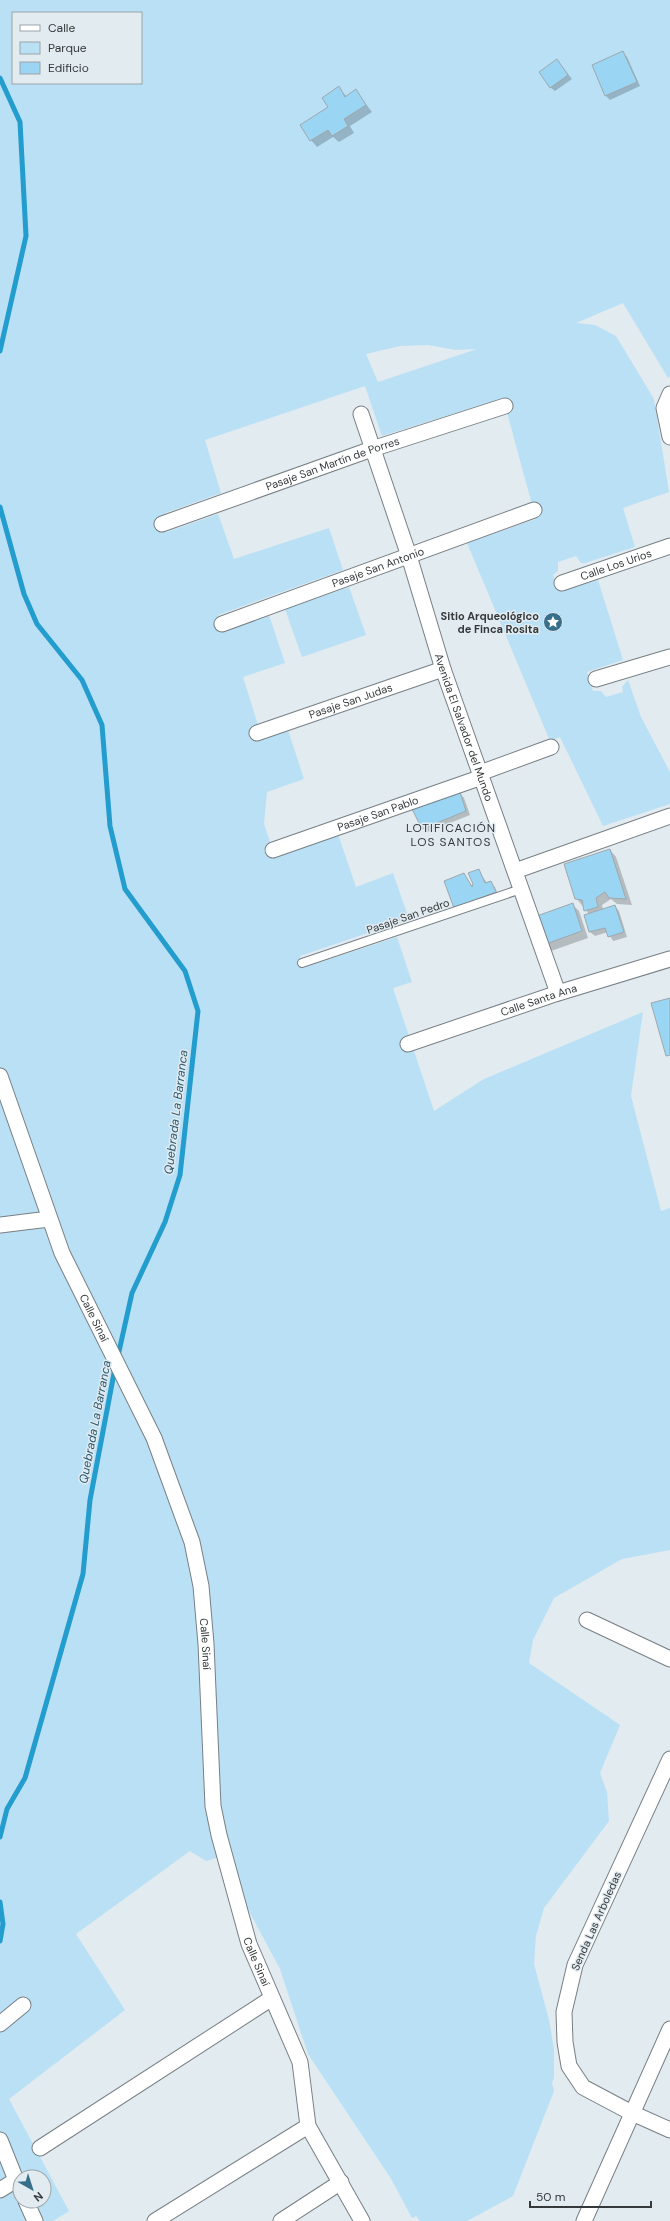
<svg xmlns="http://www.w3.org/2000/svg" width="670" height="2221" viewBox="0 0 670 2221" font-family="'DM Sans',sans-serif">
  <rect width="100%" height="100%" fill="#e1ebf0"/>
  <g fill="#bae0f5" fill-rule="evenodd">
    <path d="M0 0H670V377L668 378 623 303 576 323 595 325 616 336 654 399 669 492 623 508 635 547 585 563H581L576 556 558 562V571L553 575 559 592 598 580 623 660 587 672 593 691H601L606 697 623 692 622 687 628 680 641 717 670 772V804L603 826 560 737 550 741 467 543 536 519 503 398 382 436 365 386 205 440 221 493 165 513 162 523 167 532 218 514 234 559 329 528 343 570 218 615 222 624 269 615 285 663 243 677 258 725 288 730 304 779 267 792 264 824 275 856 338 834 356 887 393 873 409 919 300 956 303 968 397 937 412 982 393 988 434 1111 484 1079 643 1012 631 1096 661 1211 670 1208V1550L622 1559 554 1598 533 1640 529 1663 620 1725 600 1773 607 1792 609 1821 544 1908 536 1936 534 1964 549 2020 554 2049V2078L552 2083 554 2091 513 2196 467 2221H420L416 2216 412 2218 390 2177 308 2054 280 1969 220 1857 206 1861 190 1851 76 1934 125 2010 9 2099 69 2211 53 2221H0ZM13 13H141V83H13ZM428 345 456 350 477 349 378 382 366 354 400 346ZM20 2177H44V2201H20Z"/>
    <polygon points="349,587 366,635 302,657 285,609"/>
  </g>
  <g fill="#0003">
    <polygon points="623,53 627,57 640,86 610,100 606,96"/>
    <polygon points="557,60 572,79 555,91 550,87"/>
    <polygon points="339,88 347,97 356,91 372,112 350,126 354,133 339,142 333,137 317,147 311,140"/>
    <polygon points="460,793 464,798 470,815 427,832 423,828"/>
    <polygon points="610,850 616,857 632,905 617,904 611,899 602,905 603,910 615,906 619,911 627,937 613,941 608,932 595,936 590,932 586,915 589,914 576,898"/>
    <polygon points="478,870 487,883 490,882 495,887 499,897 459,911 464,874 473,887"/>
    <polygon points="572,904 579,911 588,938 551,951 544,944"/>
  </g>
  <g fill="none" stroke-linecap="round" stroke-linejoin="round">
    <g stroke="#239cce" stroke-width="5">
      <polyline points="0,78 20,122 26,236 0,351"/>
      <polyline points="0,507 24,594 37,624 82,680 102,725 110,826 125,889 185,971 198,1011 180,1175 165,1222 132,1293 118,1356"/>
      <polyline points="0,1837 7,1809 25,1778 83,1574 90,1500 115,1368"/>
      <polyline points="0,1902 3,1924 0,1941"/>
    </g>
  </g>
  <g fill="#9ad5f4" stroke="#9fa8ad">
    <polygon points="623,51 637,82 605,96 592,65"/>
    <polygon points="557,59 568,75 550,88 539,72"/>
    <polygon points="339,86 345,97 356,89 366,105 344,119 348,126 332,136 328,130 310,141 300,125 328,107 322,98"/>
    <polygon points="460,792 466,811 422,829 412,809"/>
    <polygon points="610,849 626,899 609,898 605,892 596,898 598,907 584,911 582,900 575,899 564,864"/>
    <polygon points="479,869 485,883 491,881 496,892 454,908 444,881 464,873 472,887 473,884 468,873"/>
    <polygon points="573,903 582,931 543,945 534,917"/>
    <polygon points="615,905 624,932 608,937 605,928 589,932 584,915"/>
    <polygon points="670,998 670,1055 666,1056 651,1003"/>
  </g>
  <g fill="none" stroke-linecap="round" stroke-linejoin="round">
    <defs>
      <polyline id="lane" points="302,963 521,889"/>
      <g id="street">
        <polyline points="670,394 664,408 670,437"/>
        <path id="s1" d="M361 414 409 556 443 669 558 993"/>
        <path id="s2" d="M162 524 372 449 505 406"/>
        <path id="s3" d="M562 583 670 546"/>
        <path id="s4" d="M222 624 534 510"/>
        <polyline points="596,679 670,657"/>
        <path id="s5" d="M257 733 443 669"/>
        <polyline points="480,773 551,747"/>
        <path id="s6" d="M273 850 482 777"/>
        <polyline points="515,871 670,816"/>
        <path id="s7" d="M408 1044 558 993 670 959"/>
        <path id="s8" d="M0 1076 62 1253 154 1438 192 1542 201 1586 206 1644 213 1806 219 1835 249 1944 300 2062 308 2126 362 2221"/>
        <polyline points="0,1225 49,1219"/>
        <polyline points="587,1620 670,1659"/>
        <polyline points="670,1759 575,1965 564,2012 565,2042 569,2066 583,2087 632,2113 670,2130"/>
        <polyline points="0,2024 23,2005"/>
        <polyline points="0,2140 16,2180"/>
        <polyline points="40,2148 272,1998"/>
        <polyline points="0,2190 16,2180 20,2188"/>
        <polyline points="26,2201 35,2221"/>
        <polyline points="155,2221 308,2126"/>
        <polyline points="281,2221 341,2182"/>
        <polyline points="584,2221 670,2029"/>
      </g>
    </defs>
    <use href="#lane" stroke="#777f84" stroke-width="10"/>
    <use href="#street" stroke="#777f84" stroke-width="17"/>
    <use href="#lane" stroke="#fff" stroke-width="8"/>
    <use href="#street" stroke="#fff" stroke-width="15"/>
  </g>
  <defs>
    <symbol id="sight-disc" viewBox="-11 -11 22 22"><circle r="9.5" fill="#386f8a" stroke="#e1ebf0"/><path d="M0-6L1.8-2.2L6-1.7L2.9 1.2L3.7 5.4L0 3.3L-3.7 5.4L-2.9 1.2L-6-1.7L-1.8-2.2Z" fill="#fff"/></symbol>
  </defs>
  <g fill-rule="evenodd">
    <use href="#sight-disc" x="542" y="611" width="22" height="22"/>
  </g>
  <g text-anchor="middle" stroke-width="3" stroke-linejoin="round" paint-order="stroke">
    <g font-size="11" fill="#35393b" stroke="#e1ebf0">
      <text dy="4" stroke="none"><textPath href="#s2" startOffset="181">Pasaje San Martín de Porres</textPath></text>
      <text dy="4" stroke="none"><textPath href="#s3" startOffset="57">Calle Los Urios</textPath></text>
      <text dy="4" stroke="none"><textPath href="#s4" startOffset="166">Pasaje San Antonio</textPath></text>
      <text dy="4" stroke="none"><textPath href="#s5" startOffset="99">Pasaje San Judas</textPath></text>
      <text dy="4" stroke="none"><textPath href="#s1" startOffset="330">Avenida El Salvador del Mundo</textPath></text>
      <text dy="4" stroke="none"><textPath href="#s6" startOffset="111">Pasaje San Pablo</textPath></text>
      <text transform="translate(408 916) rotate(-19)" y="4">Pasaje San Pedro</text>
      <text dy="4" stroke="none"><textPath href="#s7" startOffset="138">Calle Santa Ana</textPath></text>
      <text dy="4" stroke="none"><textPath href="#s8" startOffset="260">Calle Sinaí</textPath></text>
      <text dy="4" stroke="none"><textPath href="#s8" startOffset="608">Calle Sinaí</textPath></text>
      <text transform="translate(596 1921) rotate(-66)" y="4">Senda Las Arboledas</text>
      <text dy="4" stroke="none"><textPath href="#s8" startOffset="932">Calle Sinaí</textPath></text>
    </g>
    <g font-size="11" font-weight="bold" fill="#35393b" stroke="#e1ebf0" text-anchor="end">
      <text x="539" y="620">Sitio Arqueológico<tspan x="539" dy="13">de Finca Rosita</tspan></text>
    </g>
    <g font-size="12" letter-spacing="1" fill="#35393b" stroke="#e1ebf0">
      <text x="451" y="832">LOTIFICACIÓN<tspan x="451" dy="14">LOS SANTOS</tspan></text>
    </g>
    <g font-size="12" font-style="italic" fill="#2c596f" stroke="#e1ebf0">
      <text transform="translate(176 1112) rotate(-83)" y="4">Quebrada La Barranca</text>
      <text transform="translate(95 1422) rotate(-79)" y="4">Quebrada La Barranca</text>
    </g>
  </g>
  <rect x="12" y="12" width="130" height="72" fill="#e1ebf0" stroke="#9ca4a8"/>
  <rect x="20" y="25" width="20" height="6" fill="#ffffff" stroke="#9ca4a8"/>
  <text x="48" y="32" font-size="12" fill="#35393b">Calle</text>
  <rect x="20" y="42" width="20" height="12" fill="#bae0f5" stroke="#9ca4a8"/>
  <text x="48" y="52" font-size="12" fill="#35393b">Parque</text>
  <rect x="20" y="62" width="20" height="12" fill="#9ad5f4" stroke="#9ca4a8"/>
  <text x="48" y="72" font-size="12" fill="#35393b">Edificio</text>
  <g transform="translate(32 2189) rotate(141)"><circle r="19" fill="#e1ebf0" stroke="#9ca4a8"/>
  <path d="M0-3L7 15L0 10L-7 15Z" fill="#386f8a"/>
  <text y="-6" font-size="11" font-weight="bold" text-anchor="middle" fill="#35393b">N</text>
  </g>
  <path d="M530 2201v6h121v-6" fill="none" stroke="#35393b" stroke-width="2"/>
  <text x="536" y="2201" font-size="12" fill="#35393b" stroke="#e1ebf0" stroke-width="3" paint-order="stroke">50 m</text>
</svg>
